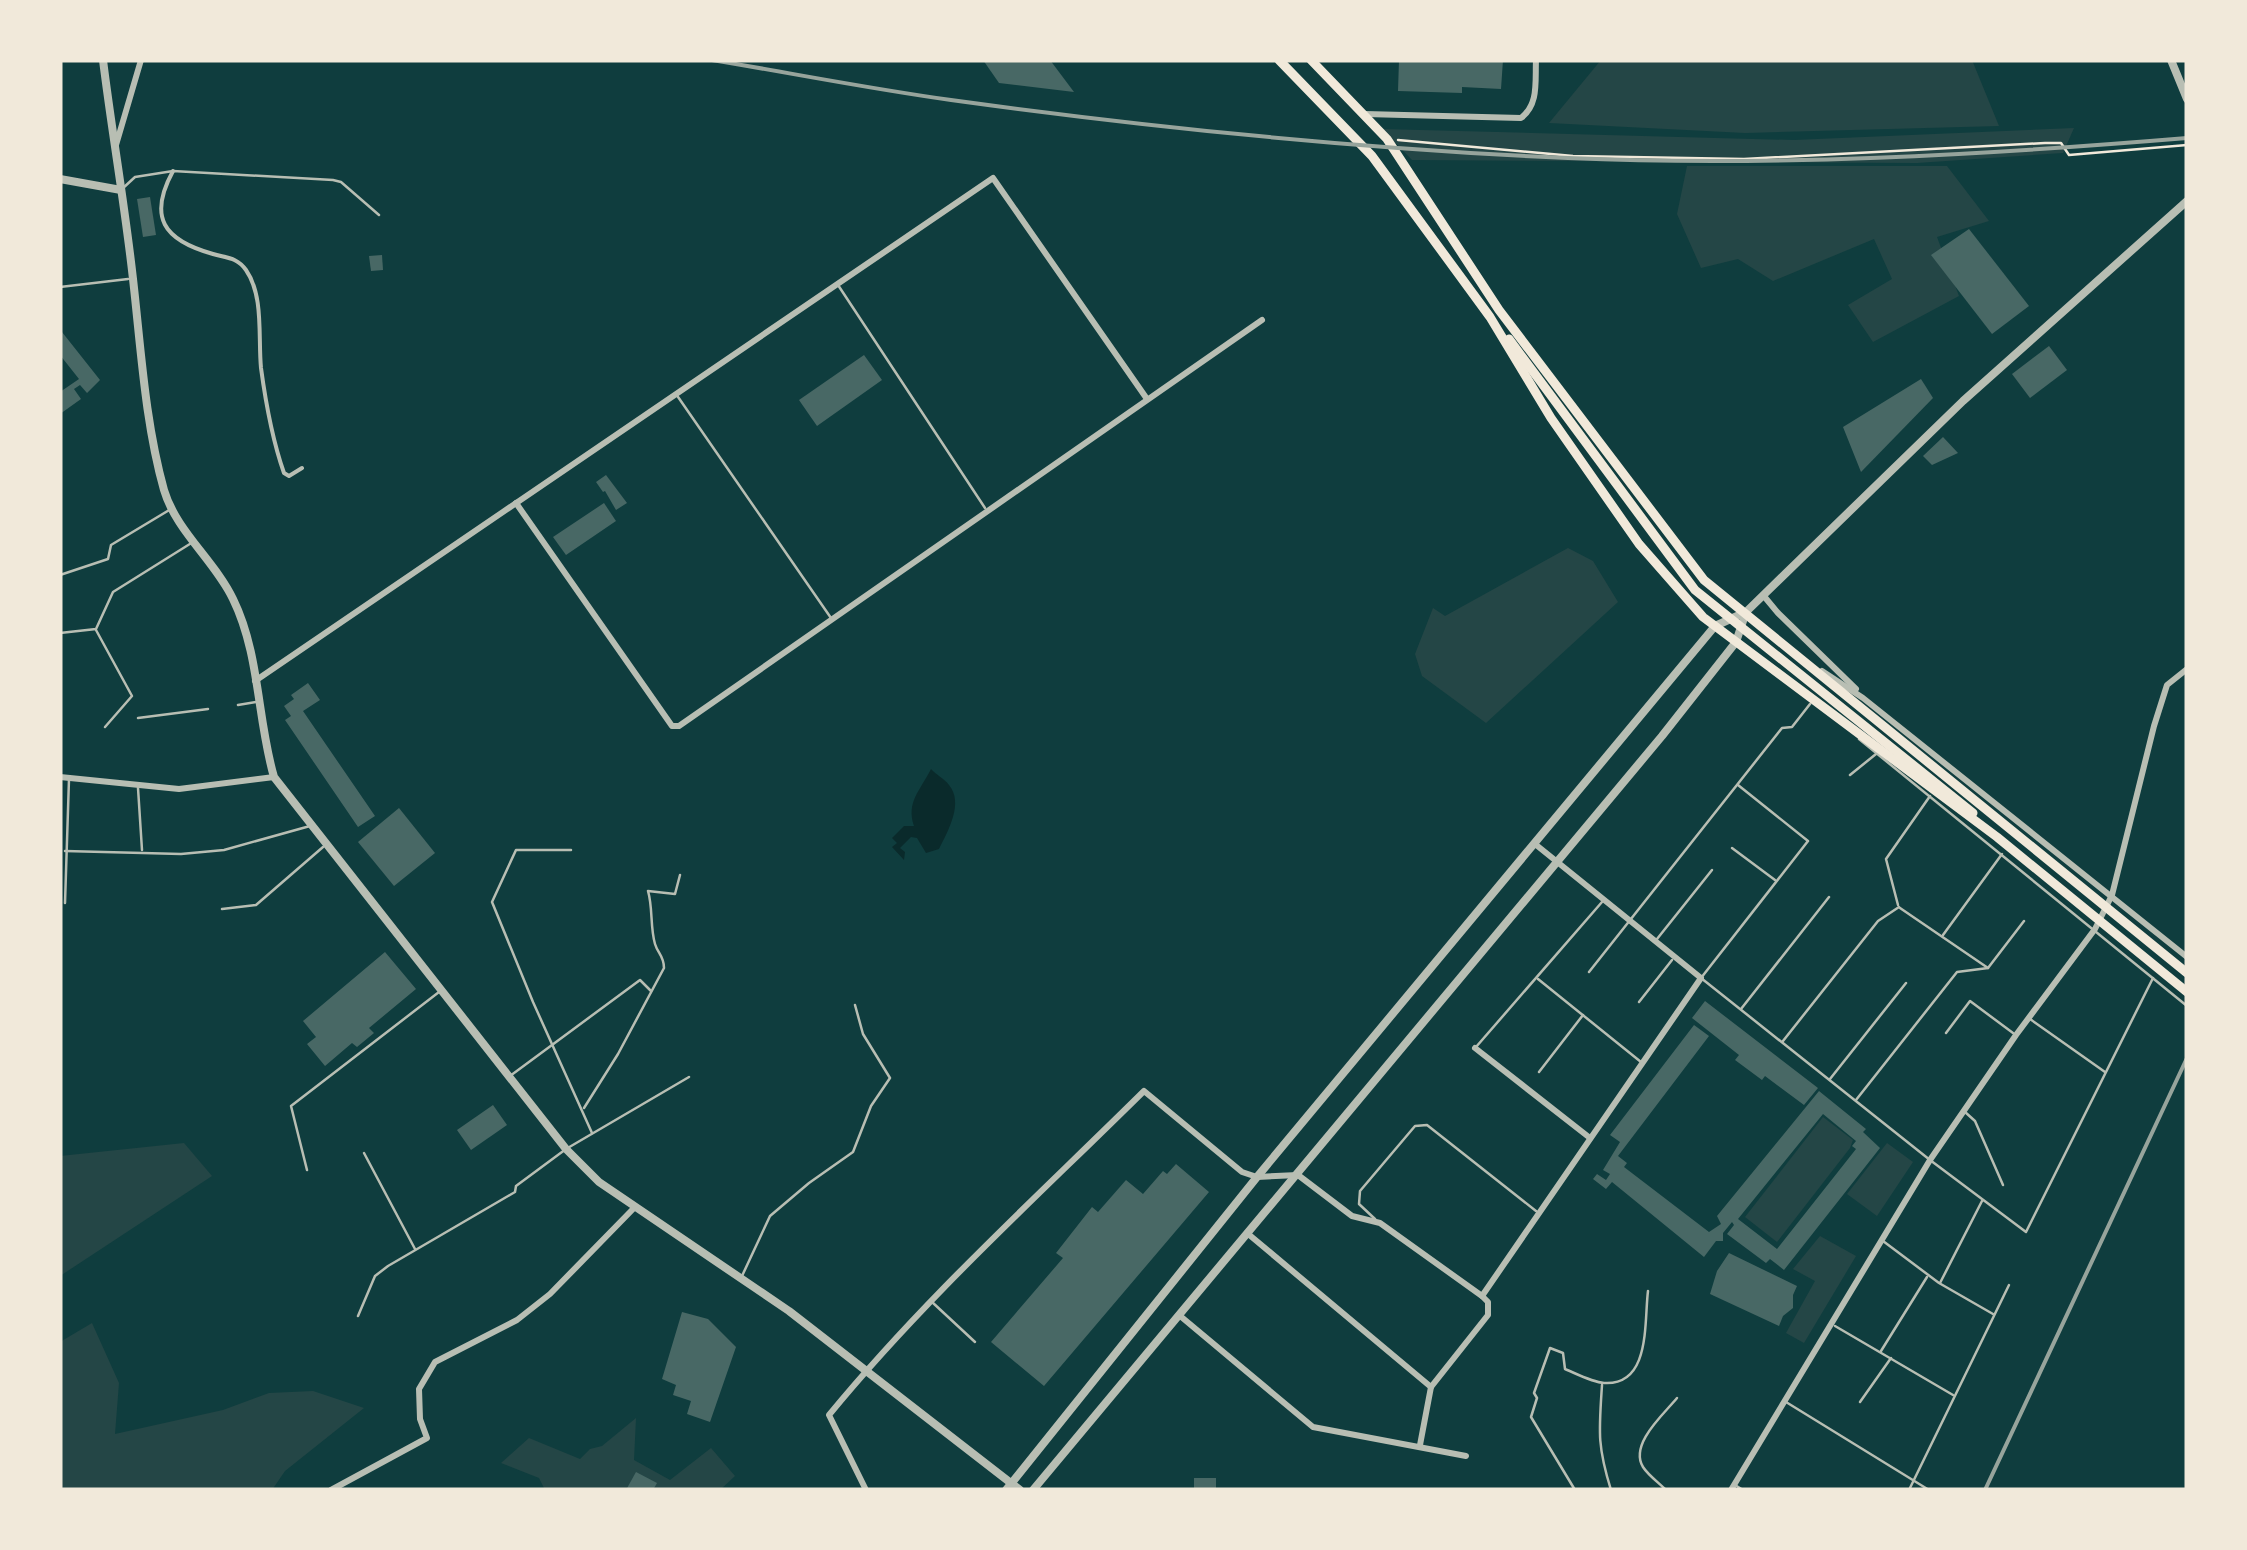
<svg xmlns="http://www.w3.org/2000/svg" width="2247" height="1550" viewBox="0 0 2247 1550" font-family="'Space Grotesk',sans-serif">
  <rect width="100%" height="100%" fill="#0f3d3e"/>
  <g fill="#244646">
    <polygon points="1601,60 1972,60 1999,126 1745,133 1549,123"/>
    <polygon points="2074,128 2063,153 1917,163 1412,160 1382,129 1794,140"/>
    <polygon points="1687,166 1947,166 1989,221 1937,237 1959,296 1873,342 1848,305 1892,279 1874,239 1773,281 1738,259 1701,268 1677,214"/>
    <polygon points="1568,548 1593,561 1618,602 1486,723 1422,676 1415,654 1433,608 1445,616"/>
    <polygon points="1823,1117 1853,1140 1850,1148 1777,1242 1745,1217"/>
    <polygon points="184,1143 212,1176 60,1276 60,1156"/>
    <polygon points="1887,1143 1913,1162 1877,1216 1847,1194"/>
    <polygon points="1820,1236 1856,1256 1804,1343 1786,1333 1815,1281 1793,1269"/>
    <polygon points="92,1323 119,1383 115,1434 223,1410 269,1393 313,1391 364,1408 285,1471 272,1490 60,1490 60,1342"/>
    <polygon points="636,1418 634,1460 670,1480 711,1448 735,1476 720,1490 545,1490 539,1478 501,1463 529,1438 580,1459 590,1449 602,1446"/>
  </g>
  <path fill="#0a2a2b" d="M931 769C936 775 944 778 949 785 964 803 948 831 939 849L926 853 917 838 911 837 900 848 905 852 904 860 892 847 897 843 892 838 904 826H914C906 802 920 791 931 769Z"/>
  <g fill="#486865" fill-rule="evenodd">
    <polygon points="983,60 1050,60 1074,92 999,83"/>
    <polygon points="1399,60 1503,60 1501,89 1462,87 1462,93 1398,91"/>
    <polygon points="150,197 156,235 143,237 137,199"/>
    <polygon points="1969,229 2029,306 1992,334 1931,255"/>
    <polygon points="382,255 383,270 371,271 369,256"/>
    <polygon points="62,332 100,380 87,393 80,385 74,389 81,399 60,414 60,392 79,379 60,355"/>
    <polygon points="2049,346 2067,370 2030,398 2012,374"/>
    <polygon points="864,355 882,380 817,426 799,400"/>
    <polygon points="1921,379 1933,398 1861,472 1843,427"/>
    <polygon points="1943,437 1958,453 1932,465 1923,456"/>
    <polygon points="606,475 627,503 616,510 605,491 603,492 596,482"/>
    <polygon points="604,503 616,521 566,555 553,537"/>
    <polygon points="308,683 320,700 303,711 375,816 358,827 285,720 291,716 284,706 294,699 291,695"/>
    <polygon points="399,808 435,853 394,886 358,842"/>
    <polygon points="385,952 416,989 369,1028 374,1033 357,1047 352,1043 325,1066 307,1044 316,1037 303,1021"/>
    <polygon points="1705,1001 1818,1088 1804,1105 1765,1076 1762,1080 1735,1060 1739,1055 1692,1018"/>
    <path d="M1694 1025 1709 1036 1618 1156 1627 1163 1624 1167 1709 1232 1721 1224 1717 1216 1819 1091 1866 1129 1863 1132 1880 1148 1784 1270 1770 1259 1766 1263 1727 1234 1734 1225 1732 1222 1723 1233V1241H1716L1704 1257 1612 1182 1606 1189 1593 1179 1597 1174 1606 1180 1610 1174 1603 1170 1620 1142 1610 1135ZM1823 1114 1856 1141 1852 1146 1856 1149 1777 1249 1738 1219Z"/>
    <polygon points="493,1105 507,1125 471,1150 457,1130"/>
    <polygon points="1176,1164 1209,1192 1044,1386 991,1342 1063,1258 1056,1253 1092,1207 1098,1212 1126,1180 1143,1194 1163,1171 1167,1174"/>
    <polygon points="1729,1253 1797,1286 1793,1295 1793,1308 1783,1316 1779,1326 1710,1294 1717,1271"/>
    <polygon points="682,1312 708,1319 736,1347 710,1422 687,1414 691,1401 673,1395 676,1385 662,1379"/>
    <polygon points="636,1472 657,1483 653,1490 626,1490"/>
    <rect x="1194" y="1478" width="22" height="12"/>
  </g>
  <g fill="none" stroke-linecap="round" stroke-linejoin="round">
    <polyline stroke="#f1e9da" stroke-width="2.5" points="1398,140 1573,156 1744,159 2045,143 2061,143 2069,155 2187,145"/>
    <g stroke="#b8beb3" stroke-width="2.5">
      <polyline points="122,189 135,177 173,171 333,180 341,182 379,215"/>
      <polyline points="838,285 985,508"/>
      <polyline points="60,287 128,279"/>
      <polyline points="676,394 831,618"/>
      <polyline points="60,575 108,559 111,545 171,509"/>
      <polyline points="96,630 132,696 105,727"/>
      <polyline points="60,633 96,629 113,592 193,542"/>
      <polyline points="238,705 256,702"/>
      <polyline points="138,718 208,709"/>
      <polyline points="1859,739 2187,1006"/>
      <polyline points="1850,775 1876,754"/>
      <polyline points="1738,785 1808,841 1701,978 1930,1160 2026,1232 2153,978"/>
      <polyline points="138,788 142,850"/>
      <polyline points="1732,848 1775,880"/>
      <polyline points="571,850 516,850 492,902 533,1002 592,1133"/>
      <polyline points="65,851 181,854 224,850 310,826"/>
      <polyline points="65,903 69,779"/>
      <polyline points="1898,905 1886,859 1930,796"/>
      <polyline points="1900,908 1988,968"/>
      <polyline points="222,909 256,905 323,847"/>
      <polyline points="1943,935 2002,854"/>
      <polyline points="1657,939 1712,870"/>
      <polyline points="1589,972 1782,728 1792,727 1810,704"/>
      <polyline points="1538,979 1641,1062"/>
      <polyline points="1639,1002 1672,960"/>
      <polyline points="1741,1009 1829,897"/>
      <polyline points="2030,1019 2105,1072"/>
      <polyline points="1946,1033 1970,1001 2013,1033"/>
      <polyline points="1783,1041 1878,921 1899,907"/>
      <polyline points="1476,1047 1602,902"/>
      <polyline points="1539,1072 1583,1015"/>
      <polyline points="510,1076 640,980 651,991"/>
      <polyline points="1830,1079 1906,983"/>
      <polyline points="1856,1100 1957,972 1988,968 2024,921"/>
      <path d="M584 1108 618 1054 664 968C664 956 658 954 655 944 650 927 653 908 648 891L675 894 680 875"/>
      <polyline points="1965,1112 1975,1121 2003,1185"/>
      <polyline points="364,1153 415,1249"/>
      <polyline points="307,1170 291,1106 439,992"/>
      <polyline points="1375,1219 1359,1204 1360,1191 1415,1126 1427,1125 1536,1211"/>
      <polyline points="1883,1241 1939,1283 1993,1314"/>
      <polyline points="742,1276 770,1216 809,1183 853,1152 871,1106 890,1078 863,1034 855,1005"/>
      <polyline points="1940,1283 1982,1201"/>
      <polyline points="932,1302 975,1342"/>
      <polyline points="358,1316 375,1276 388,1266 515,1192 516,1186 566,1149 689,1077"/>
      <polyline points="1835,1326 1953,1395"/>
      <polyline points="1881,1351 1927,1277"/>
      <path d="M1602 1385C1599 1431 1597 1445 1611 1490"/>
      <polyline points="1786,1402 1929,1490"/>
      <polyline points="1860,1402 1891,1358"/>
      <polyline points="1735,1485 1743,1490"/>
      <path d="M1575 1490 1531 1417 1537 1398 1534 1393 1550 1348 1563 1353 1565 1369C1577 1374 1592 1382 1604 1383 1651 1386 1644 1322 1648 1291"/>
      <path d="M1666 1490C1659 1483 1648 1475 1643 1467 1629 1444 1664 1414 1677 1398"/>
      <polyline points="1909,1490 2009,1285"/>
    </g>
    <path stroke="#b8beb3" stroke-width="4" d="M173 171C148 217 163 240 213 254 226 258 237 257 246 270 264 296 258 337 261 368 266 405 272 439 284 473L289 476 302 468"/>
    <g stroke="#b8beb3" stroke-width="6">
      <path d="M1365 114 1521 118C1539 104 1535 82 1536 60"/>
      <polyline points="116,145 141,60"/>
      <polyline points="516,503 672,726 679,726 1262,320"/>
      <polyline points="1763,595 1778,613 1856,689"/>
      <polyline points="1822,671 1863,698 2187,957"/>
      <polyline points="255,681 993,178 1147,399"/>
      <polyline points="60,777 179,789 274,777"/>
      <polyline points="1475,1048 1590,1138"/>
      <polyline points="1247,1233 1431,1387"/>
      <polyline points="1179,1315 1313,1427 1466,1456"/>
      <polyline points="1420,1445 1431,1387 1488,1315 1488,1302 1482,1296 1701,978 1535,844"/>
      <polyline points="331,1490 427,1438 420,1419 419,1389 435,1362 517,1320 550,1294 634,1208"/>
      <path d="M866 1490 829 1415C925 1298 1037 1197 1144 1091L1242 1172 1257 1177 1298 1175 1352 1216 1380 1223 1482 1296"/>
      <polyline points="1731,1490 1930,1160 2016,1035 2095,929 2112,895 2154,726 2167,685 2187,669"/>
    </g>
    <g stroke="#b8beb3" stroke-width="8">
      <path d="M103 60C112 133 125 206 133 279 141 349 145 422 164 490 176 531 215 561 233 599 260 654 257 719 274 777L566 1149 599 1182 789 1311 1020 1490"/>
      <polyline points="2171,60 2187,99"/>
      <polyline points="60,179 121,190"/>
      <polyline points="1006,1490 1257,1177 1715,626 1746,612 1963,401 2187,201"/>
      <polyline points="1033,1490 1662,736 1736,642 1746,612"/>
    </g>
    <g stroke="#f1e9da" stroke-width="9">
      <polyline points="1279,60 1372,156 1490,317 1551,418 1639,544 1703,617 1997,837 2187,992"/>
      <polyline points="1311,60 1387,139 1499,310 1704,580 2187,973"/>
      <polyline points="1509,339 1695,590 1973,813"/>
    </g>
    <g stroke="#97a49c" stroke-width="4">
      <path d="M712 60C791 73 871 89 951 100 1155 128 1361 149 1568 158 1773 167 1982 155 2187 138"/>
      <polyline points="1985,1490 2187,1058"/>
    </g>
  </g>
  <rect width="2247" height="1550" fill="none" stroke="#f1e9da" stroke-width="125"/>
</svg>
